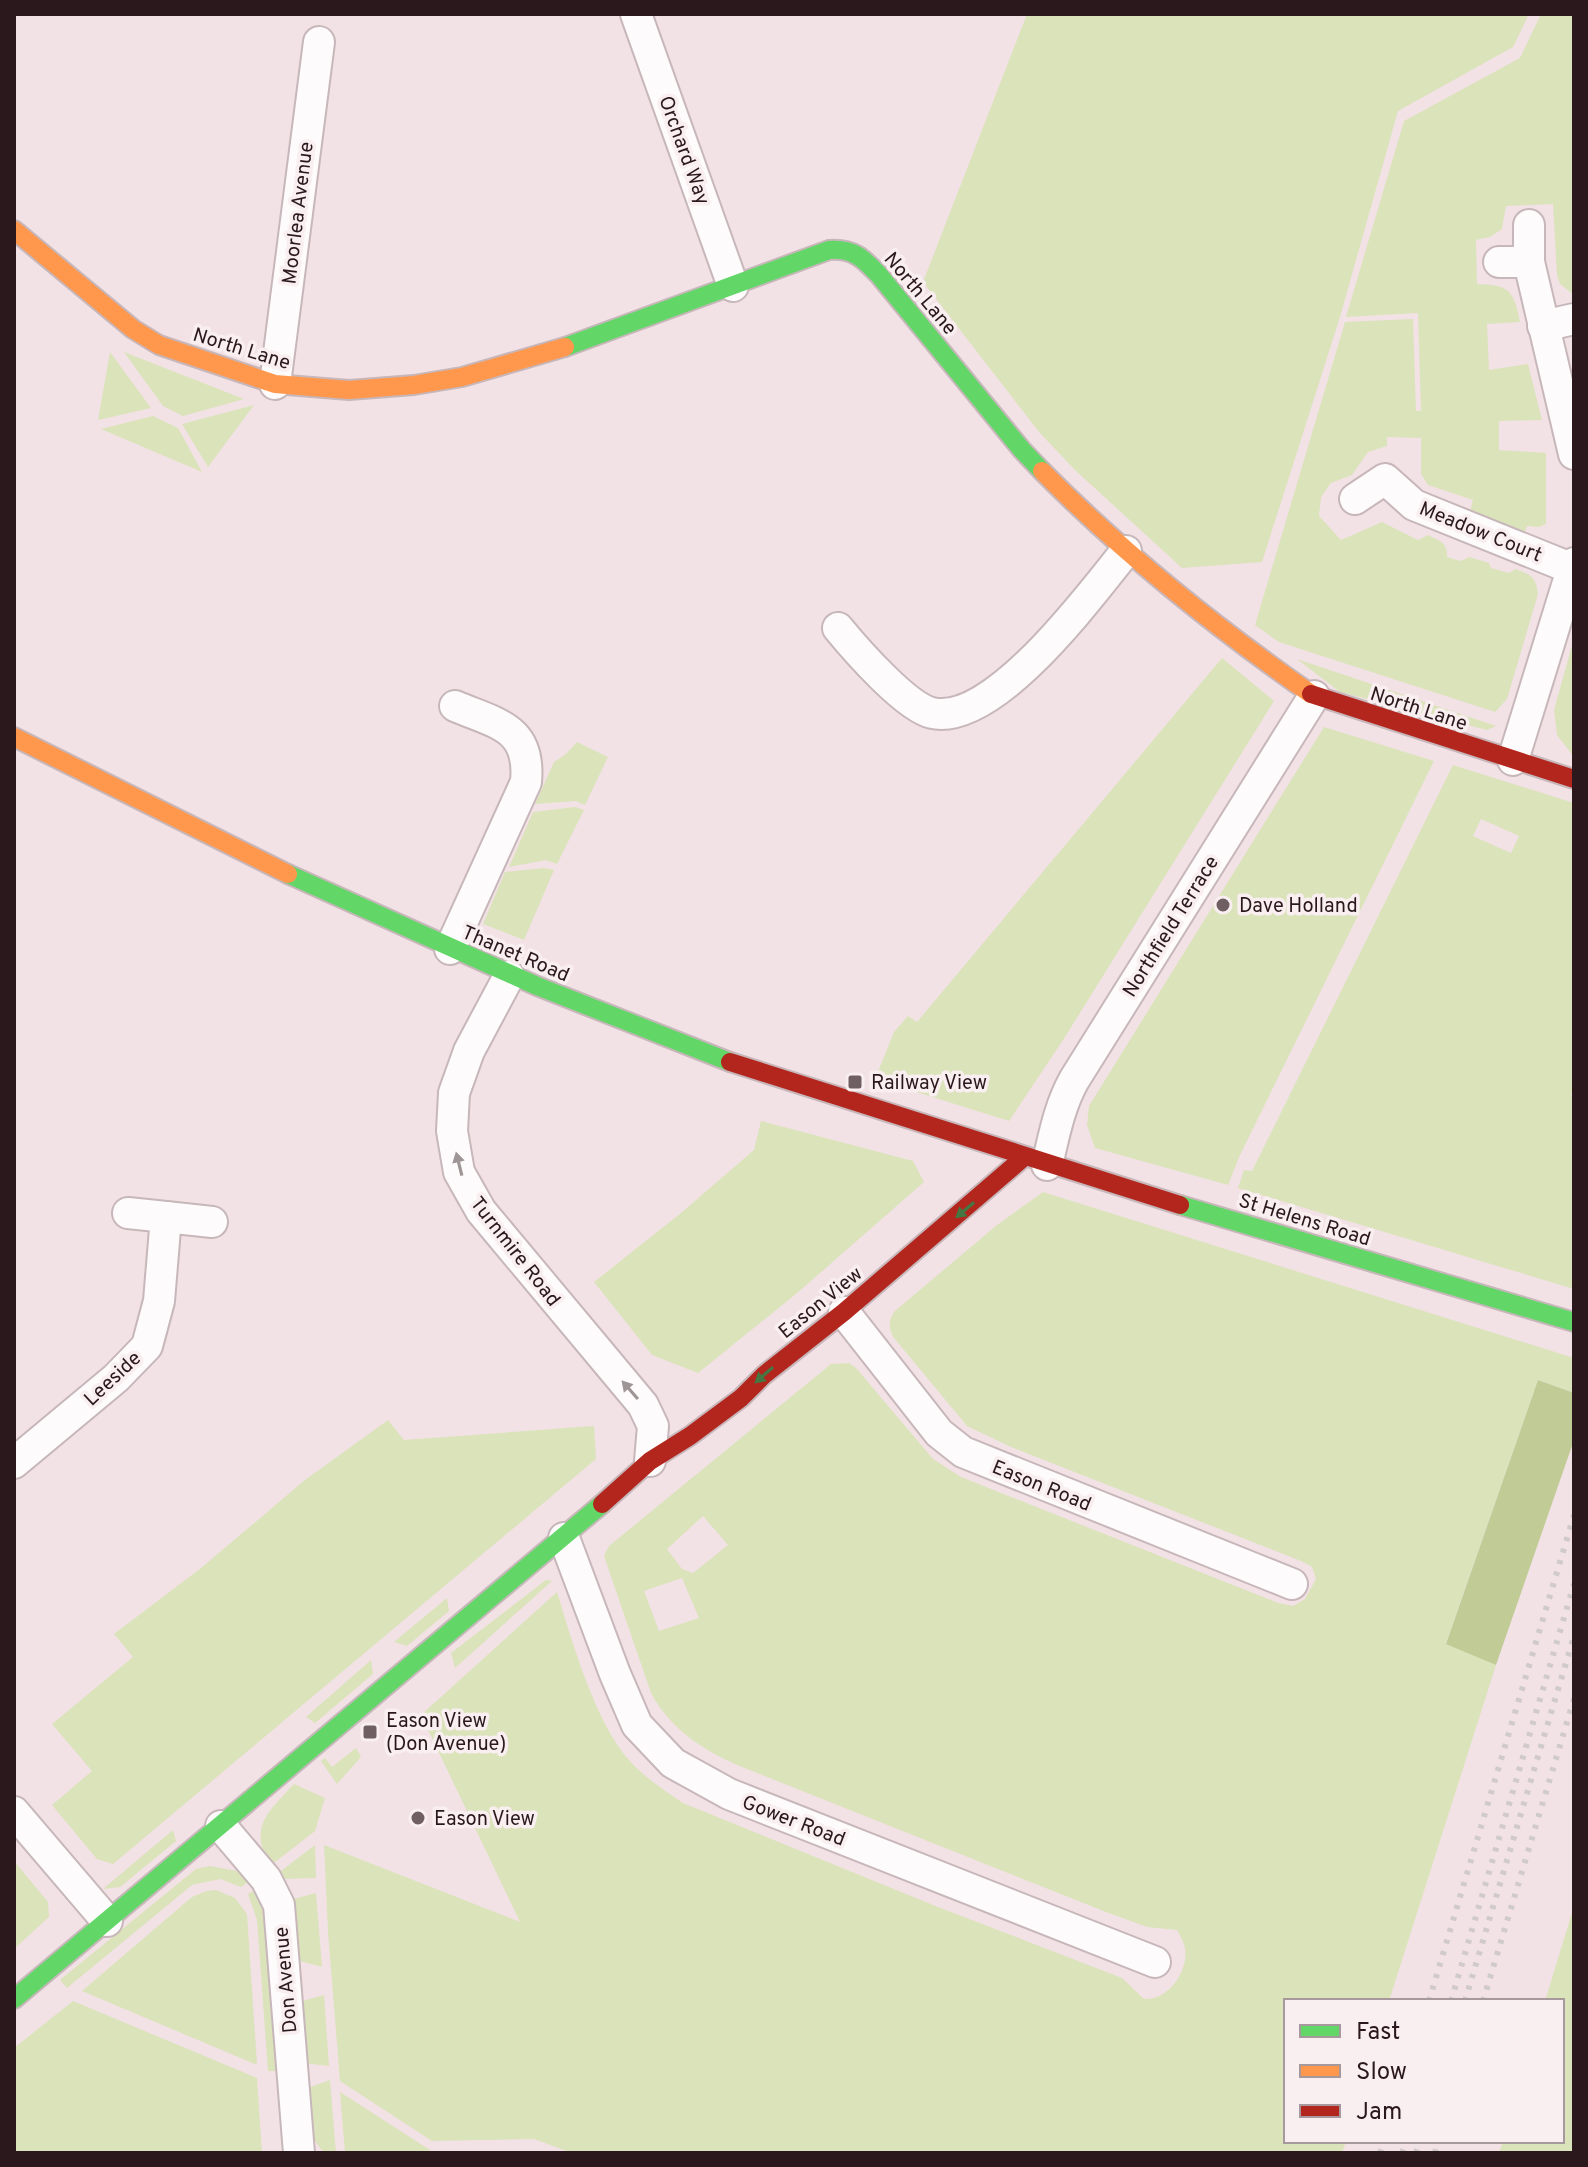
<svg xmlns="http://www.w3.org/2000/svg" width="1588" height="2167" viewBox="0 0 1588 2167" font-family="Overpass,sans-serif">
  <rect width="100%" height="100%" fill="#f3e2e5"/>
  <g fill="#dae3ba" fill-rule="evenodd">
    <polygon points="1027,14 1529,14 1513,47 1398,111 1340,317 1262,562 1182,568 1075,470 1039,432 923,282"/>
    <path d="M1541 14H1574V295L1560 284 1557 275 1553 204 1506 206 1502 229 1490 237 1476 240 1477 284C1509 285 1514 290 1520 322L1487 324 1489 370 1528 364 1542 420 1499 421V450L1546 453V524L1539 527 1527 526 1524 535 1469 515 1473 500 1428 485 1421 474V438L1387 437V446L1368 452 1352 475 1331 483 1321 497 1319 516 1341 540 1382 522 1418 540 1428 535C1440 541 1448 543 1447 557L1461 561 1469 557 1489 563 1491 568 1509 573 1516 569C1531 575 1536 577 1538 594L1507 699 1495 712 1279 642 1255 625 1345 322 1413 319 1416 411H1421L1418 313 1346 317 1404 121 1520 58Z"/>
    <polygon points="110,352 151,408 98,420"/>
    <polygon points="124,352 244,399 183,416 163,406"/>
    <polygon points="254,405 208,467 182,424"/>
    <polygon points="153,416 178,428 202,472 101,429"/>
    <polygon points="1574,638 1574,757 1557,735 1554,710"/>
    <polygon points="1222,658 1274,701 1065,1037 1009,1121 875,1079 894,1032 908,1016 917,1022"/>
    <polygon points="1297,659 1496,726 1487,730 1340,692"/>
    <polygon points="1324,727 1434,761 1240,1155 1228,1185 1095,1148 1087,1125 1089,1106"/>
    <polygon points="577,742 608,757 585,805 576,801 535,804 554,762 566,754"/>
    <path d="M1453 765 1574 803V1087L1571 1096 1574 1097V1289L1238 1188 1244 1170 1252 1171ZM1481 819 1519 836 1511 853 1473 836Z"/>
    <polygon points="575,807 584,810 557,864 546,860 509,867 533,812"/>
    <polygon points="544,868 554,870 524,940 483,924 505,872"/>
    <polygon points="761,1121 913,1161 924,1182 796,1294 698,1373 652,1355 594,1282 681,1213 754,1150"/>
    <path d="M1043 1192 1574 1358V1393L1538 1380 1446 1643 1496 1665 1389 2001H1286V2141H1346L1342 2153H572L534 2139 432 2141 340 2081 328 1932 324 1845 520 1922 421 1715 557 1592C572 1641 595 1723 630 1761 645 1778 664 1790 683 1803L938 1907 1122 1978 1144 1999C1168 2001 1189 1971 1185 1948 1184 1942 1180 1936 1177 1930L1147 1927 1106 1912 742 1767C704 1751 671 1730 651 1693L604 1556 609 1546 831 1364 849 1363 856 1368 933 1459 961 1477 1278 1603 1293 1606 1305 1599 1316 1579 1312 1567 1301 1561 1011 1447 967 1426 894 1338C888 1329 888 1318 896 1310L997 1225ZM703 1516 728 1545 693 1573 682 1569 667 1549ZM682 1578 699 1618 659 1631 644 1591Z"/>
    <polygon points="388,1420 404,1440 594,1426 596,1459 113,1864 97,1859 52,1805 92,1771 52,1724 133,1657 114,1634 201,1568 305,1480"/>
    <polygon points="546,1580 552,1581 455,1668 451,1653"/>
    <polygon points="447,1598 449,1611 407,1646 394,1642"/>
    <polygon points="371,1660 373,1674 315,1723 306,1717"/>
    <polygon points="356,1748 361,1757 337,1784 321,1761 325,1758 332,1767"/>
    <path d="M294 1784 325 1798 315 1831 270 1866C248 1827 268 1812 294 1784Z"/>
    <polygon points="173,1830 176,1841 120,1887 103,1889"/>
    <polygon points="315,1845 316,1878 282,1879 277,1874"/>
    <polygon points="14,1861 48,1902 49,1917 14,1949"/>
    <polygon points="210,1866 237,1871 251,1880 241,1887 220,1879 192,1885 67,1988 60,1980 196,1869"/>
    <polygon points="259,1888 265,1902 279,2071 268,2071 257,1920 248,1894"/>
    <polygon points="216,1890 235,1898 247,1914 257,2065 82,1991 192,1897 207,1891"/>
    <polygon points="316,1893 322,1967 296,1960 290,1900"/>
    <polygon points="1574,1906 1574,2153 1499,2153 1503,2141 1562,2141 1562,2001 1545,2001"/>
    <polygon points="324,1995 329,2066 303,2063 299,2002"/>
    <polygon points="73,2001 257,2078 262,2153 14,2153 14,2048"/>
    <path d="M330 2080 336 2153H325C306 2135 307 2113 305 2089Z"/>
    <polygon points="340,2092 430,2150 429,2153 345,2153"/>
  </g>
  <polygon fill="#c0cb96" points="1538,1380 1574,1393 1574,1440 1496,1665 1446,1644"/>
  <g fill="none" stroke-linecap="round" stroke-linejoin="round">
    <defs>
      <g id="street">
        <polyline points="636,14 733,286"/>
        <polyline points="1529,225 1529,262 1574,454"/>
        <polyline points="1499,262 1529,262"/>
        <polyline points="1543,326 1574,319"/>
        <polyline points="275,384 319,42"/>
        <polyline points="1355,499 1385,479 1414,505 1573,569"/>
        <path d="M838 628C856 650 906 707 932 713 994 727 1091 594 1126 551"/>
        <polyline points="1513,760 1574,563"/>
        <path d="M450 949 526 782C531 727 497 724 455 706"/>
        <polyline points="509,976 469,1051 454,1093 452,1131 459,1172 481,1211 643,1405 653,1426 650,1461"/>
        <path d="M1047 1165C1054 1136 1059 1107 1074 1080L1314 696"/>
        <polyline points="166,1217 212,1222"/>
        <polyline points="844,1312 939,1433 963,1452 1292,1584"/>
        <polyline points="14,1463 116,1378 147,1346 159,1301 166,1217 128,1213"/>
        <polyline points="564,1538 615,1674 637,1725 673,1763 729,1794 1155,1962"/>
        <polyline points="14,1812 107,1921"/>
        <polyline points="221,1826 266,1879 279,1905 299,2153"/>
      </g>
      <g id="fast">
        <path d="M565 347 829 250C853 248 863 258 879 275L1022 450 1042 471"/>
        <polyline points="288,874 537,986 730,1062"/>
        <polyline points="1180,1205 1574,1322"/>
        <polyline points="14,1999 602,1504"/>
      </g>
      <g id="slow">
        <polyline points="14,230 133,329 159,345 275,384 349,390 414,385 462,377 565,347"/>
        <path d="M1042 471C1124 554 1215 627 1311 694"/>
        <polyline points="14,737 288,874"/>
      </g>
      <g id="jam">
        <polyline points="1311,694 1574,779"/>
        <polyline points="730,1062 1180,1205"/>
        <polyline points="602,1504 650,1461 690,1436 741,1398 764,1375 844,1312 1023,1158"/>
      </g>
    </defs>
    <use href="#street" stroke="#c7b7ba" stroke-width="34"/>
    <use href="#fast" stroke="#c7b7ba" stroke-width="22"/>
    <use href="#slow" stroke="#c7b7ba" stroke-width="22"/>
    <use href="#jam" stroke="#c7b7ba" stroke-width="22"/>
    <use href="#street" stroke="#fdfbfb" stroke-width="30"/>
    <use href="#fast" stroke="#63d668" stroke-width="18"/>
    <use href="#slow" stroke="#ff974d" stroke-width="18"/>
    <use href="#jam" stroke="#b3261e" stroke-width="18"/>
    <g stroke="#d0cacc" stroke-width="6" stroke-dasharray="4 8" stroke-linecap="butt">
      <polyline points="1429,2001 1574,1515"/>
      <polyline points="1451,2001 1574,1584"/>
      <polyline points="1465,2001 1574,1636"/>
      <polyline points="1483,2001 1574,1699"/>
      <polyline points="1380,2153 1384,2141"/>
      <polyline points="1402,2153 1406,2141"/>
      <polyline points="1416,2153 1420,2141"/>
      <polyline points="1435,2153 1438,2141"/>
    </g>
  </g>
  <defs><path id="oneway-solid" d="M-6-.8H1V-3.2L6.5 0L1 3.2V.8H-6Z" transform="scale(2)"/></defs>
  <g fill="#9e9597">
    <use href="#oneway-solid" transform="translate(459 1164) rotate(-104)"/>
    <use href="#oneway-solid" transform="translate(630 1390) rotate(-131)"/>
  </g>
  <g fill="#467742">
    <use href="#oneway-solid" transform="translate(965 1210) rotate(140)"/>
    <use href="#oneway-solid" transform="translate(764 1375) rotate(139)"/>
  </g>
  <g fill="#705f62" stroke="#f9eef0" stroke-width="3">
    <circle cx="1223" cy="905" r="8"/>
    <rect x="847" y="1074" width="16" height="16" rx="4"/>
    <rect x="362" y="1724" width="16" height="16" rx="4"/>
    <circle cx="418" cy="1818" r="8"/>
  </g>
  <g text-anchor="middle" stroke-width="7" stroke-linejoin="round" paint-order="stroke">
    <g font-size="20" fill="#2a181c" stroke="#f9eef0">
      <text transform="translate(685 150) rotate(70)" y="7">Orchard Way</text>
      <text transform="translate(297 213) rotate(-83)" y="7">Moorlea Avenue</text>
      <text transform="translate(921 293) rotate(50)" y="7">North Lane</text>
      <text transform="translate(242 348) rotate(17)" y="7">North Lane</text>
      <text transform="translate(1481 531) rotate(22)" y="7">Meadow Court</text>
      <text transform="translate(1419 708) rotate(18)" y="7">North Lane</text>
      <text transform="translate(1170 926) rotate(-58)" y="7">Northfield Terrace</text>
      <text transform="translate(516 953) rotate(23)" y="7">Thanet Road</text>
      <text transform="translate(1305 1219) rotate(17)" y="7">St Helens Road</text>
      <text transform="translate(516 1251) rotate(52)" y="7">Turnmire Road</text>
      <text transform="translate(820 1302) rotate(-39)" y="7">Eason View</text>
      <text transform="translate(112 1378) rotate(-43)" y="7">Leeside</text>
      <text transform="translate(1042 1485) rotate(22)" y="7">Eason Road</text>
      <text transform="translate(794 1820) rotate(21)" y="7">Gower Road</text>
      <text transform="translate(285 1980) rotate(-95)" y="7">Don Avenue</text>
    </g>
    <g font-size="20" fill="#2a181c" stroke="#f9eef0" text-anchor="start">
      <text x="1239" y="912">Dave Holland</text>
      <text x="871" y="1089">Railway View</text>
      <text x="386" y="1727">Eason View<tspan x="386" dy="23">(Don Avenue)</tspan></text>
      <text x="434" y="1825">Eason View</text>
    </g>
  </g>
  <rect width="1588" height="2167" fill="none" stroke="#2a181c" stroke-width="32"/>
  <rect x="1284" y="1999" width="280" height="144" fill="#f9eef0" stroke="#a6989b" stroke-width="2"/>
  <rect x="1300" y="2025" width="40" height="12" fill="#63d668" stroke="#a6989b" stroke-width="2"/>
  <text x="1356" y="2039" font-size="24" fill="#2a181c">Fast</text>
  <rect x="1300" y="2065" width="40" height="12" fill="#ff974d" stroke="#a6989b" stroke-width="2"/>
  <text x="1356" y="2079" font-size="24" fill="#2a181c">Slow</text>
  <rect x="1300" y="2105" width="40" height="12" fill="#b3261e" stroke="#a6989b" stroke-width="2"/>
  <text x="1356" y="2119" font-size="24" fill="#2a181c">Jam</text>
</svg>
